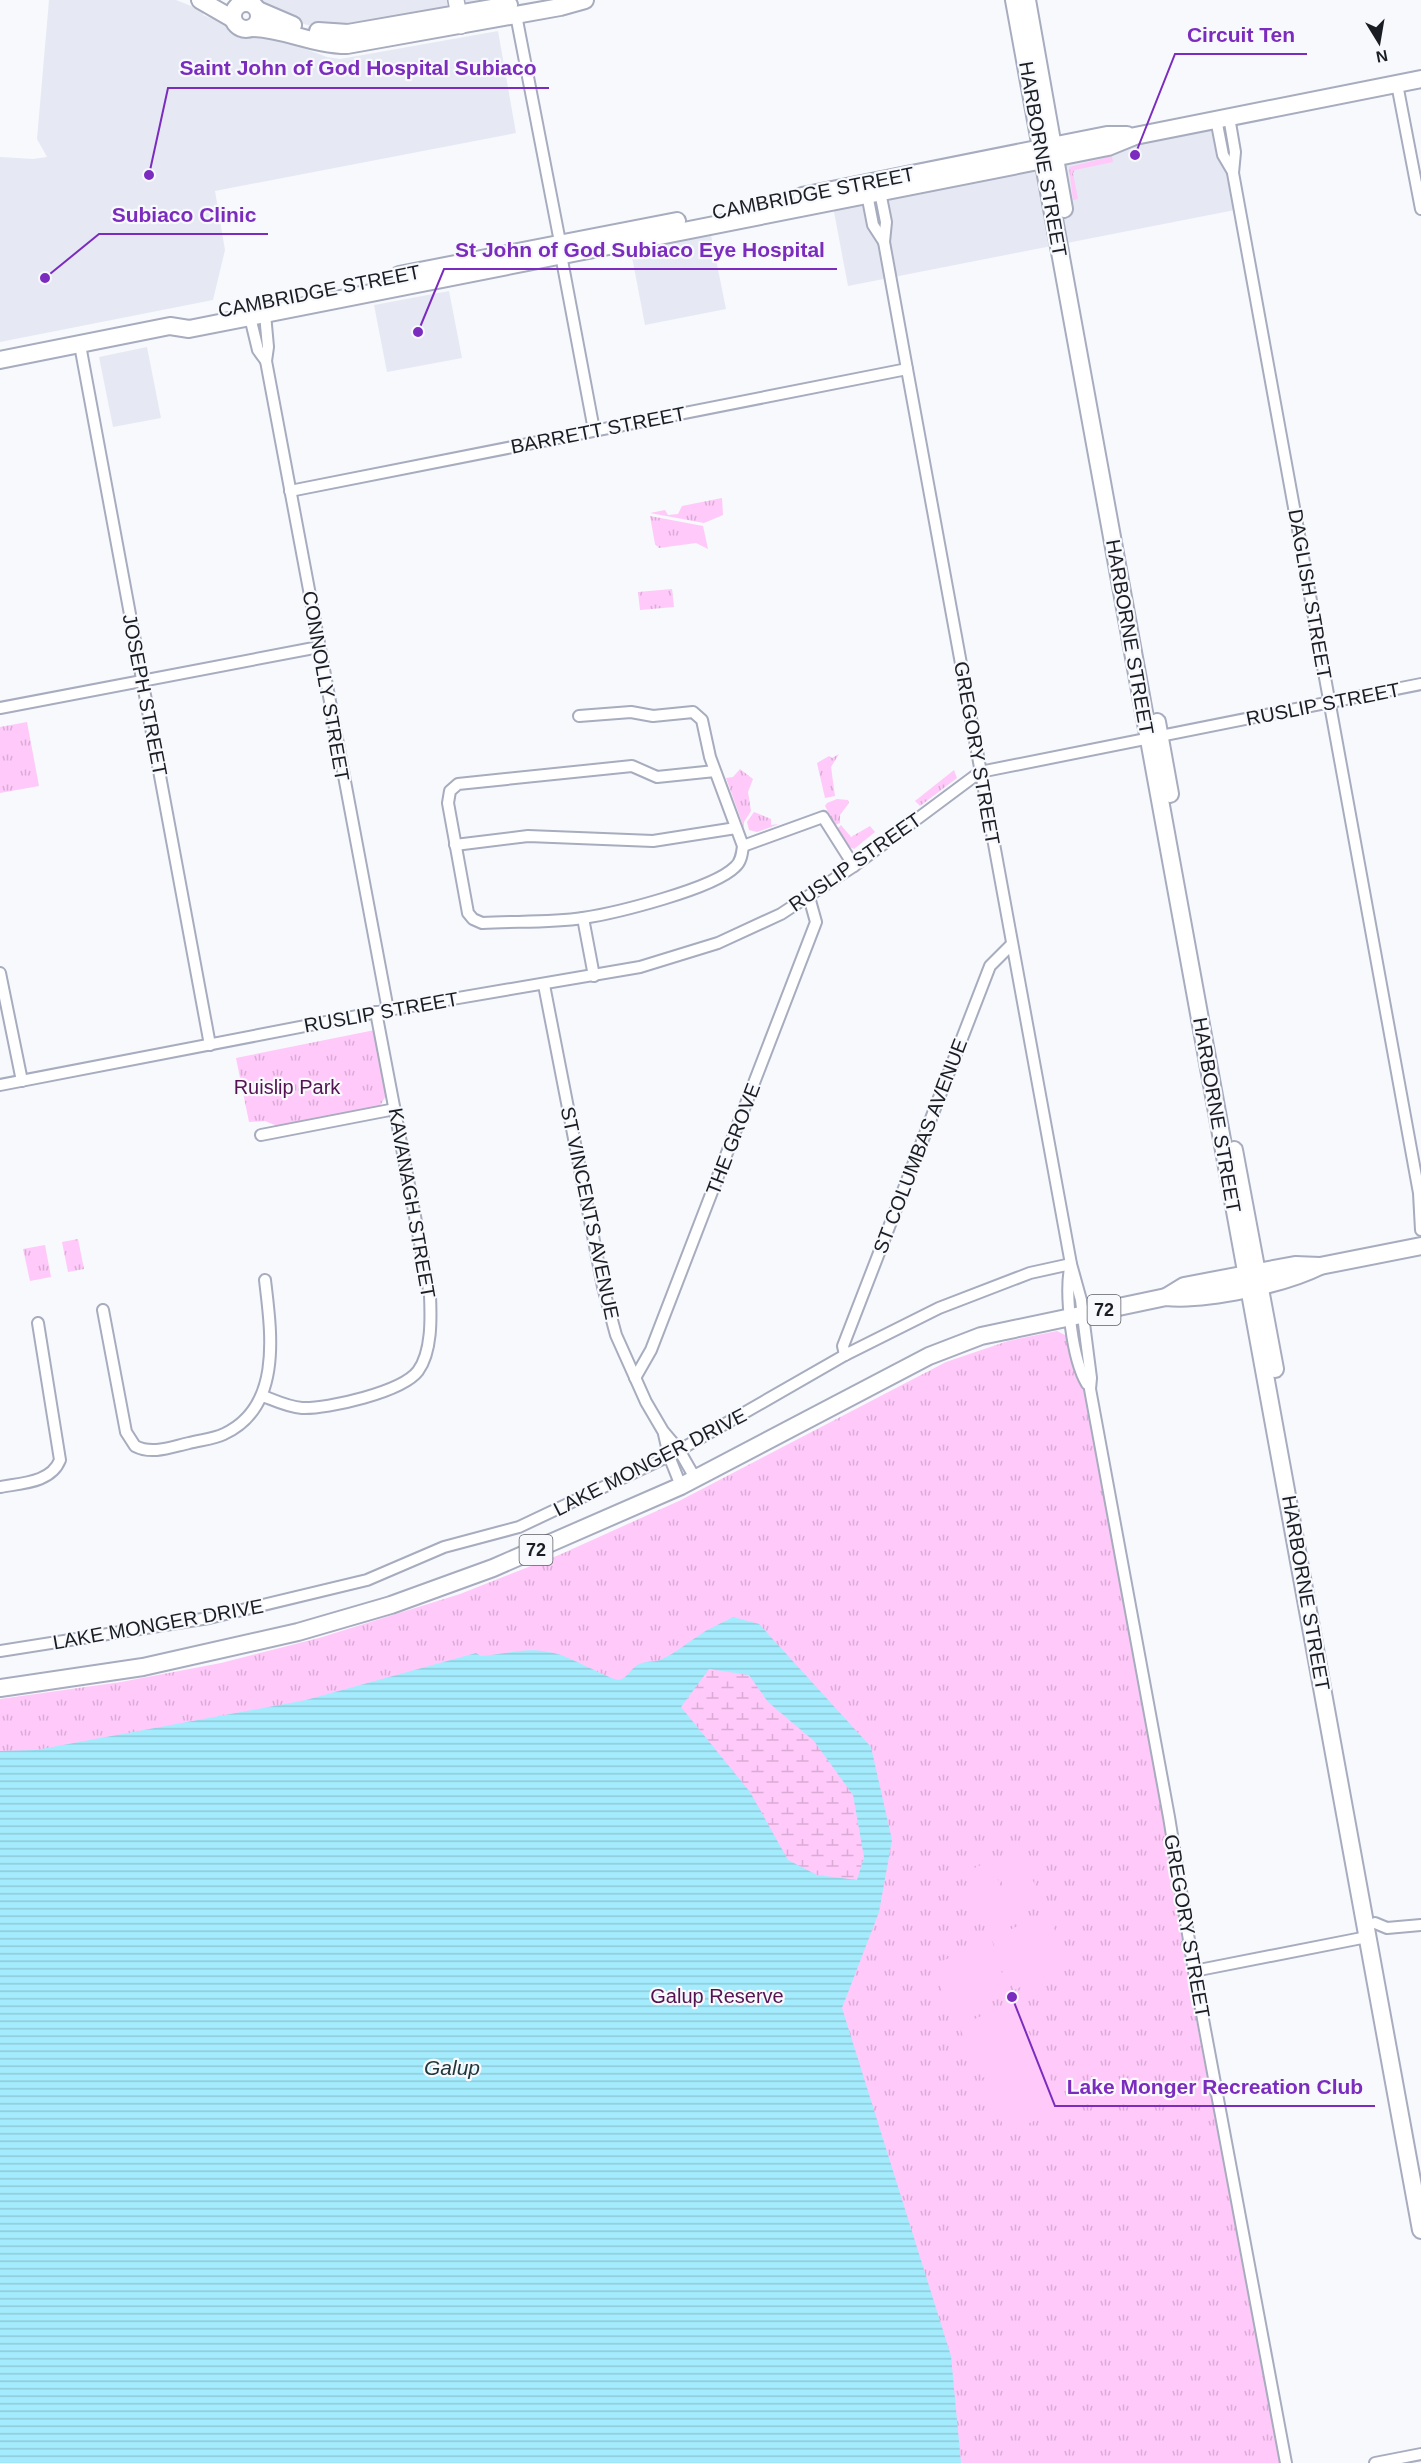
<svg xmlns="http://www.w3.org/2000/svg" width="1421" height="2463" viewBox="0 0 1421 2463" font-family="Helvetica,sans-serif">
  <defs>
    <pattern id="grass-tufts" width="24" height="20" patternUnits="userSpaceOnUse" patternTransform="scale(1.5)"><rect width="24" height="20" fill="#ffc9f9"/><path d="M3 7l-1-3M5 7V3M7 7l1-3M15 17l-1-3M17 17v-4M19 17l1-3" fill="none" stroke="#daacd5"/></pattern>
    <pattern id="wetland-marsh" width="20" height="14" patternUnits="userSpaceOnUse" patternTransform="scale(1.5)"><rect width="20" height="14" fill="#ffc9f9"/><path d="M1 5h8M5 5V1M11 12h8M15 12V8" fill="none" stroke="#daacd5"/></pattern>
    <pattern id="water-rules" width="6" height="5" patternUnits="userSpaceOnUse" patternTransform="scale(1.5)"><rect width="6" height="5" fill="#a4ecfd"/><path d="M0 2.5h6" fill="none" stroke="#8dcad9"/></pattern>
  </defs>
  <rect width="100%" height="100%" fill="#f7f9fd"/>
  <g fill="#e6e9f3">
    <polygon points="49,0 176,0 204,11 203,15 221,22 273,37 327,57 340,59 498,31 516,133 215,191 225,250 213,300 0,342 0,157 33,159 47,157 37,139"/>
    <polygon points="255,0 517,0 348,28 319,28 289,20"/>
    <polygon points="1223,118 1240,209 848,286 831,196"/>
    <polygon points="708,220 726,309 645,325 628,236"/>
    <polygon points="449,291 462,358 387,372 374,305"/>
    <polygon points="147,347 161,418 113,427 99,357"/>
  </g>
  <g fill="url(#grass-tufts)">
    <polygon points="1112,156 1113,162 1075,170 1073,173 1078,199 1073,200 1069,167"/>
    <polygon points="722,498 723,515 704,523 650,513 665,510 668,515 678,514 682,506"/>
    <polygon points="650,516 703,526 708,549 696,543 659,548 655,544"/>
    <polygon points="672,589 674,607 640,610 638,592"/>
    <polygon points="27,722 39,786 0,793 0,727"/>
    <polygon points="839,754 831,767 835,796 825,798 817,763 829,756 832,758"/>
    <polygon points="740,769 753,779 748,792 751,811 744,822 744,828 726,778 733,777"/>
    <polygon points="954,770 957,778 920,806 915,801"/>
    <polygon points="837,799 848,800 849,803 840,815 840,823 835,825 825,806 827,803"/>
    <polygon points="754,812 771,819 771,825 779,824 757,832 749,830 747,822"/>
    <polygon points="841,825 851,837 870,826 875,832 854,849 846,845 837,829"/>
    <polygon points="375,1030 388,1092 380,1106 280,1127 265,1121 249,1122 236,1058"/>
    <polygon points="78,1239 84,1269 68,1272 62,1242"/>
    <polygon points="45,1245 51,1277 30,1281 23,1249"/>
    <polygon points="1057,1331 1069,1337 1084,1390 1163,1818 1187,1972 1281,2463 0,2463 0,1699 121,1682 221,1663 319,1638 460,1594 559,1555 681,1500 946,1362 1008,1341"/>
  </g>
  <polygon fill="url(#wetland-marsh)" points="709,1669 749,1675 768,1702 814,1741 853,1795 864,1857 857,1880 817,1875 788,1860 750,1792 681,1707"/>
  <g fill="#ffc9f9">
    <polygon points="1019,1849 1042,1901 1015,1912 992,1860"/>
    <polygon points="990,1861 1012,1913 986,1925 963,1873"/>
    <polygon points="1047,1913 1071,1965 1014,1990 991,1938"/>
    <polygon points="988,1941 1011,1993 954,2018 931,1966"/>
    <polygon points="1015,2001 1038,2053 982,2078 959,2026"/>
    <polygon points="1040,2056 1063,2108 1007,2133 983,2081"/>
  </g>
  <path fill="url(#water-rules)" fill-rule="evenodd" d="M733 1617 759 1624 871 1747 892 1840 879 1912 842 2008 951 2356 961 2463H0V1751L36 1750 306 1700 476 1653 481 1656C513 1654 526 1645 561 1655 571 1658 614 1681 619 1680 627 1678 630 1670 636 1666 643 1660 655 1663 662 1659 676 1653 688 1642 701 1634 711 1627 722 1623 733 1617ZM709 1669 749 1675 768 1702 814 1741 853 1795 864 1857 857 1880 817 1875 788 1860 750 1792 681 1707Z"/>
  <g fill="none" stroke-linecap="round" stroke-linejoin="round">
    <defs>
      <g id="street">
        <polyline points="516,15 560,242"/>
        <polyline points="1397,84 1421,209"/>
        <polyline points="1229,117 1235,152 1233,173 1419,1193 1421,1230"/>
        <polyline points="1216,119 1223,155 1233,172"/>
        <polyline points="879,187 886,222 884,242 907,369 1071,1264 1081,1300 1091,1378 1090,1389 1169,1817 1194,1971 1286,2463"/>
        <polyline points="866,189 873,225 884,242"/>
        <polyline points="561,255 594,430"/>
        <polyline points="265,314 268,347 266,361 388,1010"/>
        <polyline points="250,317 258,350 266,361"/>
        <polyline points="80,345 210,1045"/>
        <polyline points="290,491 907,369"/>
        <polyline points="0,708 319,647"/>
        <path d="M579 716 631 712 653 716 693 712 702 720 710 757 743 846C742 854 741 862 735 867 713 889 616 913 583 918 550 923 515 921 482 923L473 919 468 913 448 803 450 791 458 784 632 766 657 777 715 771"/>
        <polyline points="455,845 528,836 653,841 736,828"/>
        <polyline points="743,846 823,817 854,866"/>
        <polyline points="583,918 594,976"/>
        <polyline points="0,973 22,1081"/>
        <polyline points="544,985 603,1287 616,1335 646,1402 663,1431 679,1450 695,1478"/>
        <polyline points="0,1085 388,1010 640,967 718,943 781,914 854,866 980,772 1421,684"/>
        <polyline points="261,1135 395,1109"/>
        <path d="M1070 1268C1065 1296 1072 1359 1087 1384"/>
        <path d="M103 1310 126 1432 135 1446C152 1455 171 1447 189 1443 200 1440 214 1439 224 1434 283 1407 271 1331 265 1280"/>
        <polyline points="845,1355 843,1346 990,966 1012,944"/>
        <polyline points="635,1378 651,1350 816,922 809,897"/>
        <path d="M263 1396C276 1401 288 1407 302 1408 328 1409 402 1392 418 1371 432 1352 431 1318 430 1295L376 1012"/>
        <polyline points="664,1434 669,1456 681,1486"/>
        <path d="M0 1487C21 1483 51 1483 60 1460L38 1323"/>
        <polyline points="0,1651 209,1618 367,1580 444,1547 519,1527 669,1456 845,1355 939,1308 1030,1273 1071,1264"/>
        <polyline points="1375,1923 1387,1928 1421,1925"/>
        <polyline points="1194,1971 1367,1937"/>
        <polyline points="1375,2463 1421,2454"/>
      </g>
      <polyline id="secondary" points="456,0 461,26"/>
      <g id="primary">
        <polyline points="200,0 233,19"/>
        <polyline points="1014,0 1421,2230"/>
        <polyline points="1027,0 1064,209"/>
        <circle cx="246" cy="16" r="13"/>
        <polyline points="258,10 293,25"/>
        <path d="M252 28C285 29 314 45 347 45L560 7 585 0"/>
        <polyline points="318,31 348,33 509,5"/>
        <polyline points="802,196 1107,135 1127,135"/>
        <polyline points="399,275 677,221"/>
        <polyline points="0,360 170,326 189,329 1028,163 1108,147 1135,136 1421,79"/>
        <polyline points="1157,722 1170,794"/>
        <polyline points="1234,1150 1275,1369"/>
        <polyline points="1166,1297 1184,1286 1295,1265 1320,1266 1421,1246"/>
        <path d="M0 1688 143 1667 298 1632 391 1605 493 1568 681 1486 929 1356 981 1336 1166 1297C1206 1301 1284 1284 1320 1266"/>
      </g>
    </defs>
    <use href="#street" stroke="#a7acbe" stroke-width="14"/>
    <use href="#secondary" stroke="#a7acbe" stroke-width="18"/>
    <use href="#primary" stroke="#a7acbe" stroke-width="20"/>
    <use href="#street" stroke="#fff" stroke-width="10"/>
    <use href="#secondary" stroke="#fff" stroke-width="15"/>
    <use href="#primary" stroke="#fff" stroke-width="16"/>
  </g>
  <g text-anchor="middle" stroke-width="4.5" stroke-linejoin="round" paint-order="stroke">
    <g fill="#f7f9fd" stroke="#5d5f65" stroke-width="1.5">
      <rect x="1087.5" y="1295" width="33" height="30" rx="4.5"/>
      <rect x="519.5" y="1535" width="33" height="30" rx="4.5"/>
    </g>
    <g font-size="18" font-weight="bold" fill="#1b1d24">
      <text x="1104" y="1316">72</text>
      <text x="536" y="1556">72</text>
    </g>
    <g font-size="20" fill="#1b1d24" stroke="#f7f9fd">
      <text transform="translate(1043 159) rotate(80)" y="7">HARBORNE STREET</text>
      <text transform="translate(813 193) rotate(-11)" y="7">CAMBRIDGE STREET</text>
      <text transform="translate(319 291) rotate(-11)" y="7">CAMBRIDGE STREET</text>
      <text transform="translate(598 430) rotate(-11)" y="7">BARRETT STREET</text>
      <text transform="translate(1310 594) rotate(80)" y="7">DAGLISH STREET</text>
      <text transform="translate(1130 637) rotate(80)" y="7">HARBORNE STREET</text>
      <text transform="translate(326 686) rotate(80)" y="7">CONNOLLY STREET</text>
      <text transform="translate(145 695) rotate(79)" y="7">JOSEPH STREET</text>
      <text transform="translate(1323 704) rotate(-11)" y="7">RUSLIP STREET</text>
      <text transform="translate(977 753) rotate(80)" y="7">GREGORY STREET</text>
      <text transform="translate(855 862) rotate(-35)" y="7">RUSLIP STREET</text>
      <text transform="translate(381 1012) rotate(-10)" y="7">RUSLIP STREET</text>
      <text transform="translate(1217 1115) rotate(80)" y="7">HARBORNE STREET</text>
      <text transform="translate(733 1139) rotate(-69)" y="7">THE GROVE</text>
      <text transform="translate(920 1146) rotate(-69)" y="7">ST COLUMBAS AVENUE</text>
      <text transform="translate(412 1203) rotate(80)" y="7">KAVANAGH STREET</text>
      <text transform="translate(590 1213) rotate(78)" y="7">ST VINCENTS AVENUE</text>
      <text transform="translate(650 1462) rotate(-27)" y="7">LAKE MONGER DRIVE</text>
      <text transform="translate(1306 1593) rotate(80)" y="7">HARBORNE STREET</text>
      <text transform="translate(158 1624) rotate(-10)" y="7">LAKE MONGER DRIVE</text>
      <text transform="translate(1187 1926) rotate(80)" y="7">GREGORY STREET</text>
    </g>
    <g font-size="20" fill="#541251" stroke="#f7f9fd">
      <text x="287" y="1094">Ruislip Park</text>
      <text x="717" y="2003">Galup Reserve</text>
    </g>
    <g font-size="21" font-style="italic" fill="#1f363b" stroke="#f7f9fd">
      <text x="452" y="2075">Galup</text>
    </g>
  </g>
  <path fill="none" stroke="#7b2cbf" stroke-width="2" d="M1135 155L1175 54H1307M149 175L168 88H549M45 278L99 234H268M418 332L444 269H837M1012 1997L1055 2106H1375"/>
  <g fill="#7b2cbf" stroke="#f7f9fd" stroke-width="2">
    <circle cx="1135" cy="155" r="6"/>
    <circle cx="149" cy="175" r="6"/>
    <circle cx="45" cy="278" r="6"/>
    <circle cx="418" cy="332" r="6"/>
    <circle cx="1012" cy="1997" r="6"/>
  </g>
  <g font-size="21" text-anchor="middle" font-weight="bold" fill="#7b2cbf" stroke="#f7f9fd" stroke-width="4.5" stroke-linejoin="round" paint-order="stroke">
    <text x="1241" y="42">Circuit Ten</text>
    <text x="358" y="75">Saint John of God Hospital Subiaco</text>
    <text x="184" y="222">Subiaco Clinic</text>
    <text x="640" y="257">St John of God Subiaco Eye Hospital</text>
    <text x="1215" y="2094">Lake Monger Recreation Club</text>
  </g>
  <g transform="translate(1379 42) rotate(169)" stroke="#f7f9fd" stroke-width="4.5" paint-order="stroke">
  <path d="M0-4.5L10 22L0 15L-10 22Z" fill="#1b1d24"/>
  <text y="-9" font-size="16" font-weight="bold" text-anchor="middle" fill="#1b1d24">N</text>
  </g>
</svg>
